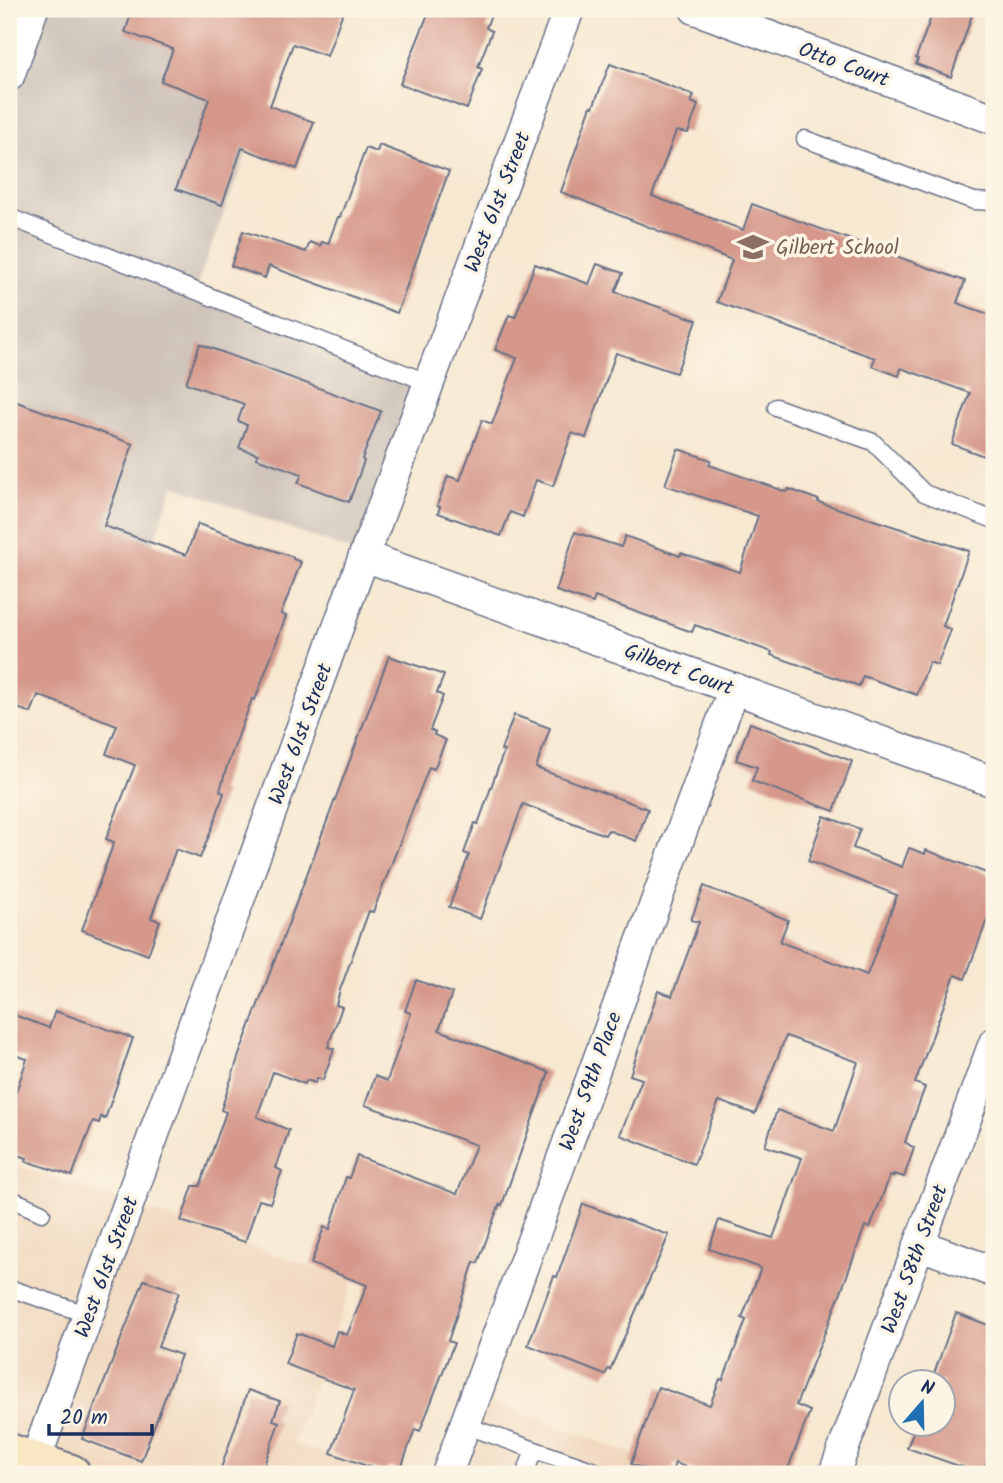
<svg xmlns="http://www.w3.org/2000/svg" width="1003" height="1483" viewBox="0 0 1003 1483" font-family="Kalam,sans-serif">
  <rect width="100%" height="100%" fill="#fcf5e5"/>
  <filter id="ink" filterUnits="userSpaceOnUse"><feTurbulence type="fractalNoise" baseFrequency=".0143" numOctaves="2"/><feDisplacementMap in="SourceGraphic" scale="14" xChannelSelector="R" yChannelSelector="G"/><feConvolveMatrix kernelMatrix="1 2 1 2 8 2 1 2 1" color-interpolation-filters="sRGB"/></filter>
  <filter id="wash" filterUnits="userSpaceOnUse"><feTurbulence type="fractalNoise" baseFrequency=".00686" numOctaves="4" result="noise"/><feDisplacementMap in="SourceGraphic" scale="28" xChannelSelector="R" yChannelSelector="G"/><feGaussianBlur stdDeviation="1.57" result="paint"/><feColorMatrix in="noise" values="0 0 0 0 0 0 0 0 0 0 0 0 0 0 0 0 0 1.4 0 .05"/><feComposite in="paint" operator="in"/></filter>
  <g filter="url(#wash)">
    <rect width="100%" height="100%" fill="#f7e8d1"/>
    <g fill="#f0d6bc">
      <polygon points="9,1163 353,1281 293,1443 382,1474 9,1474"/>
      <polygon points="475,1397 689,1474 447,1474"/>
    </g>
    <polygon fill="#cec2b9" points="9,9 300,9 195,290 429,383 364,556 174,485 109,664 9,629"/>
    <g id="blocks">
      <g fill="#d5988a">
        <polygon points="133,9 344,9 327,56 293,44 270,106 314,122 297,169 242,148 222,205 176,189 209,99 161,81 173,49 125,32"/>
        <polygon points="430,9 493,9 486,28 492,31 478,67 482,69 467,109 400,84"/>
        <polygon points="934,9 974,9 951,77 916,64 918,59 916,58"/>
        <polygon points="610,64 694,95 691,102 698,105 688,133 676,131 652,196 743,230 752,204 965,281 957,303 994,316 994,460 952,444 970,393 901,368 899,376 872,366 875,358 717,302 732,260 561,192 591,106 593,107"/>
        <polygon points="379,145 449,171 397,313 269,266 265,278 231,266 243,231 306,252 310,242 320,246 322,242 328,244 338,217 340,217 366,148 377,152"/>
        <polygon points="535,264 589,284 597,264 623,273 615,292 697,320 676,373 616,353 586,438 572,433 553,486 536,480 523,517 510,512 501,536 438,513 440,507 437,506 448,476 460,480 482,420 492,424 517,358 495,350 509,315 515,317"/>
        <polygon points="200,344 381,411 362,459 364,461 349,502 298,483 302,474 256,458 258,454 239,448 247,425 238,421 244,404 186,383"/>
        <polygon points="9,399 133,444 104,526 186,555 198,524 293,557 293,559 301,562 281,614 286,616 268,665 255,700 252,699 226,769 220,791 224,793 214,823 200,858 176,849 151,918 160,921 148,955 82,930 114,842 106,839 135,765 106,754 117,725 38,695 31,713 9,705"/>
        <polygon points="678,449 711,460 709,465 787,492 789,489 819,500 818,502 969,551 943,626 951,630 937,665 929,662 917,695 863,676 859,686 771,655 772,652 695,625 692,632 595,597 593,603 556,591 575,532 621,547 625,536 680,556 681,553 740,572 758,516 665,485"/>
        <polygon points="389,656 444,675 437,693 443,696 430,730 435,732 434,735 446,740 434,769 429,767 373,912 369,911 340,990 336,1005 342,1007 328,1047 334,1049 323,1080 317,1078 315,1083 307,1080 305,1084 273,1072 257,1117 289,1130 276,1168 282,1171 270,1203 259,1200 245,1242 181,1221 193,1186 200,1186 226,1112 221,1110 239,1055"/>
        <polygon points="514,715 550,728 536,768 648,809 636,841 608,830 605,835 523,804 480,919 449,907 469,855 464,853 475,823 478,824 504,751 501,750"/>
        <polygon points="750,723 852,761 834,811 752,781 757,767 736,760"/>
        <polygon points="824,816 860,829 853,848 902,867 909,848 925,854 926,850 994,876 994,901 965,979 955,975 915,1083 925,1087 905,1142 914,1148 904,1177 894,1174 893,1177 890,1176 870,1228 865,1226 841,1292 796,1405 810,1411 786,1474 705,1474 675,1463 671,1474 658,1474 631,1464 658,1387 710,1405 720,1379 723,1380 746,1320 742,1318 761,1268 709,1249 719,1220 773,1238 802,1158 765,1146 777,1110 834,1131 858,1062 786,1036 755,1114 719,1101 694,1164 620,1135 642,1079 630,1075 658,991 672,996 699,922 691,920 704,886 788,920 780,942 867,975 897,895 808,861"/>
        <polygon points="416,980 452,993 439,1030 549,1072 502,1205 500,1204 496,1213 478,1263 474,1262 448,1341 454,1343 420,1431 415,1429 400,1471 389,1467 386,1473 331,1453 354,1390 285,1364 297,1333 332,1346 337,1331 347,1335 367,1285 311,1264 324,1227 330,1229 346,1177 349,1178 357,1156 457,1194 476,1145 365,1105 375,1076 387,1081 411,1013 405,1011"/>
        <polygon points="55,1011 133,1038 105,1119 101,1117 99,1123 93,1121 72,1176 26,1161 27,1158 9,1152 9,1113 27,1059 9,1053 9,1013 49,1028"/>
        <polygon points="583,1204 669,1235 610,1370 608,1369 605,1375 528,1345 554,1276 557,1277"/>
        <polygon points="144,1280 179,1292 158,1347 181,1355 141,1461 82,1439"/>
        <polygon points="956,1313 994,1327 994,1468 986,1464 982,1474 907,1448 916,1424 943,1424 943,1382 931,1382"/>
        <polygon points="248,1390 280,1401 273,1420 279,1422 261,1474 219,1474"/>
      </g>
    </g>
  </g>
  <g filter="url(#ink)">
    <use href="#blocks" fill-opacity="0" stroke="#687086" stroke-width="2"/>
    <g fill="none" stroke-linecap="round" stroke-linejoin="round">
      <defs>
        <g id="lane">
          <polyline points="805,139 974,201 994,202"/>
          <polyline points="9,217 429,383"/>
          <polyline points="776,407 873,442 924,493 994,520"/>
          <polyline points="9,1198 42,1213"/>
          <polyline points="9,1288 89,1315"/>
          <polyline points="464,1425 603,1474"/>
          <polyline points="525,1474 534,1450"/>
        </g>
        <g id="street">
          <polyline points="695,9 994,119"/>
          <polyline points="9,76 33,9"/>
          <polyline points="364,556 994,782"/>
          <polyline points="920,1245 994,1272"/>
          <polyline points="35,1461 364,556 569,9"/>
          <polyline points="447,1474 734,688"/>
          <polyline points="834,1474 994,1043"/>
        </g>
        <polyline id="secondary" points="9,1453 71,1474"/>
      </defs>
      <use href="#lane" stroke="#687086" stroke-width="19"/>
      <use href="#street" stroke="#687086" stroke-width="33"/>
      <use href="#secondary" stroke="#687086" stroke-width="42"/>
      <use href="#lane" stroke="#fff" stroke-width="16"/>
      <use href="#street" stroke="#fff" stroke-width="30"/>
      <use href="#secondary" stroke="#f9e7c3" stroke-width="38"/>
    </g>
  </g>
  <defs>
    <symbol id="school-bare" viewBox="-9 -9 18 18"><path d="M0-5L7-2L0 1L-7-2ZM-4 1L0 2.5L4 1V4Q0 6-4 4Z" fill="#8d6e63" stroke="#fcf5e5" stroke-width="2.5" paint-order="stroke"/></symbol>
  </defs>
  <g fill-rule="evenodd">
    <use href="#school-bare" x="731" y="225" width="44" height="44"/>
  </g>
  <g text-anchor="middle" stroke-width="7" stroke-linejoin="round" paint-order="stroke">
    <g font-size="21" fill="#1b2f5e" stroke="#fcf5e5">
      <text transform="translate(844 64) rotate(20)" y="7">Otto Court</text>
      <text transform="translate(497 202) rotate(-69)" y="7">West 61st Street</text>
      <text transform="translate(679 669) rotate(20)" y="7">Gilbert Court</text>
      <text transform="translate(300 734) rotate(-70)" y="7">West 61st Street</text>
      <text transform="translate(590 1081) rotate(-70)" y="7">West 59th Place</text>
      <text transform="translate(914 1259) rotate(-70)" y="7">West 58th Street</text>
      <text transform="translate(106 1267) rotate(-70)" y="7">West 61st Street</text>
    </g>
    <g font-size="21" fill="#785e54" stroke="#fcf5e5" text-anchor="start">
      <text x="776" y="254">Gilbert School</text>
    </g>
  </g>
  <rect width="1003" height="1483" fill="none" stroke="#fcf5e5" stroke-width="35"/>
  <g transform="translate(922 1403) rotate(20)"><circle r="33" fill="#fcf5e5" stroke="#a2a6af" stroke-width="2"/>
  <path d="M0-5L12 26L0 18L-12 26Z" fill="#1f6fb2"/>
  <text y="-10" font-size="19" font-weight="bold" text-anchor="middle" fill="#1b2f5e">N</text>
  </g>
  <path d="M49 1424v10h103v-10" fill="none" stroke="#1b2f5e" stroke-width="3.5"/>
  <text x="60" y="1424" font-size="21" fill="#1b2f5e" stroke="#fcf5e5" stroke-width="5" paint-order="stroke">20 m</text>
</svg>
